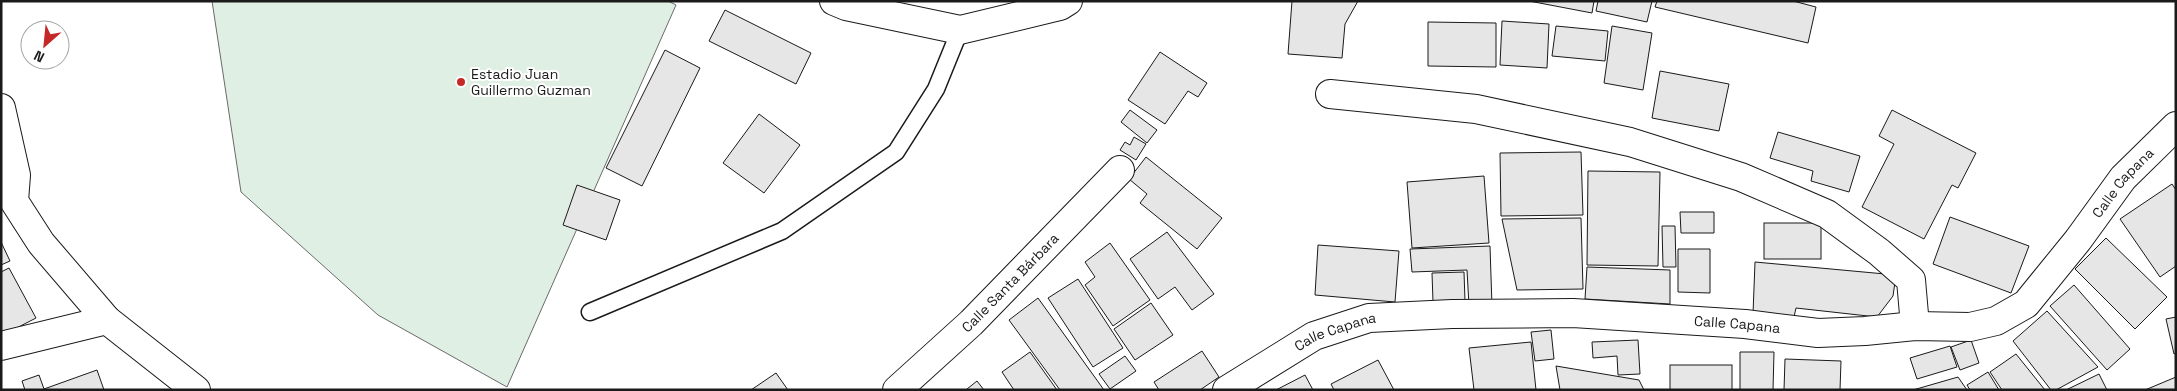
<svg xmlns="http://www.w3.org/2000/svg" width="2177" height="391" viewBox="0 0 2177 391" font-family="'Space Grotesk',sans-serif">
  <rect width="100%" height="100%" fill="#fff"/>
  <polygon fill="#e0efe3" stroke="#6a6a6a" points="212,1 668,1 676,5 507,387 378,315 241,192"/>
  <g fill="#e6e6e6" stroke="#1a1a1a">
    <polygon points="1292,1 1358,1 1345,24 1342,58 1288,54"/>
    <polygon points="1529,1 1594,1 1592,13"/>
    <polygon points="1598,1 1652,1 1647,22 1596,11"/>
    <polygon points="1657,1 1793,1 1816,7 1808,43 1655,7"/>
    <polygon points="725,10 811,53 796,84 709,41"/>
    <polygon points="1502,21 1549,24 1547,68 1500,65"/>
    <polygon points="1428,22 1496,23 1496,67 1428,66"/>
    <polygon points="1556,26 1608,31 1605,61 1552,56"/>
    <polygon points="1612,26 1652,33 1643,90 1604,83"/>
    <polygon points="665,50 700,68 642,186 606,168"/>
    <polygon points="1160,52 1207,83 1198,97 1188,91 1165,124 1128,100"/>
    <polygon points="1660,71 1729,84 1719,131 1652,118"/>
    <polygon points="1130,110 1157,130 1147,143 1121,122"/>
    <polygon points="1892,110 1976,153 1958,188 1952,185 1924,239 1862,207 1894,144 1879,136"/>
    <polygon points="759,114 800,145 764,193 723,163"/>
    <polygon points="1778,132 1860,156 1849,192 1811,181 1813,171 1770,158"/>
    <polygon points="1134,137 1146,144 1136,160 1120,150 1125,142 1130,145"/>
    <polygon points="1581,152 1583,215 1501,216 1500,153"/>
    <polygon points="1146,157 1222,218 1197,249 1140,203 1147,194 1129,179"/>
    <polygon points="1588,171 1660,172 1658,266 1587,265"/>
    <polygon points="1484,176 1489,243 1412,248 1407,182"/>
    <polygon points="2172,184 2176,190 2176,266 2160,277 2120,219"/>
    <polygon points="577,185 620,200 606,240 563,225"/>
    <polygon points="1680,212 1714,212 1714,233 1681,233"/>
    <polygon points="1950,217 2029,246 2011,293 1933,264"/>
    <polygon points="1581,218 1583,289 1517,290 1502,219"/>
    <rect x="1764" y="223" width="57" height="36"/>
    <polygon points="1662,226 1675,226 1676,267 1663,267"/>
    <polygon points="1167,232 1214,294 1192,310 1175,287 1158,299 1130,259"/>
    <polygon points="2106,238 2167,297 2135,329 2075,269"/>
    <polygon points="1,242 10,261 1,265"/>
    <polygon points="1110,243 1150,300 1113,326 1085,285 1095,277 1085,262"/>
    <polygon points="1318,245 1399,251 1395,302 1315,295"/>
    <polygon points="1490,246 1492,306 1469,306 1467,270 1412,272 1410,249"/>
    <polygon points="1678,249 1710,249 1710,293 1678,292"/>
    <polygon points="1755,262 1896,275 1893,296 1877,317 1796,308 1794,317 1753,314"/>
    <polygon points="1587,267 1670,270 1670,304 1585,299"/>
    <polygon points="9,268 36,318 1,336 1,272"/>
    <polygon points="1464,272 1465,301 1433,302 1432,273"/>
    <polygon points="1078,279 1123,348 1093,367 1048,298"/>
    <polygon points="2074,285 2130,349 2107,370 2050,306"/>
    <polygon points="1038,298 1104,390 1060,390 1009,320"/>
    <polygon points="1151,303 1173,335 1135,360 1114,329"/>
    <polygon points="2047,311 2098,367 2056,390 2051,390 2013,341"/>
    <polygon points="2176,317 2176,353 2174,354 2166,319"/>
    <polygon points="1551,330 1554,359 1535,361 1531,332"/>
    <polygon points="1638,340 1640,374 1618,375 1617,356 1593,358 1592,342"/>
    <polygon points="1971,340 1979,363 1960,370 1951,347"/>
    <polygon points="1531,342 1536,390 1474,390 1469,348"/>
    <polygon points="1950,346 1957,367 1917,379 1910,358"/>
    <polygon points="1202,351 1219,377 1200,390 1159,390 1154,382"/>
    <polygon points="1030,352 1057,390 1014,390 1002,372"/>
    <polygon points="1740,352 1774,352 1773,390 1740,390"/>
    <polygon points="2016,354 2045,390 2002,390 1990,372"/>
    <polygon points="1125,356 1136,371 1110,389 1099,374"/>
    <polygon points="1785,359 1841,361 1840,390 1784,390"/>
    <polygon points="1378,360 1394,390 1334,390 1331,384"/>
    <rect x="1670" y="365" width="62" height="25"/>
    <polygon points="1556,366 1639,380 1644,390 1560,390"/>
    <polygon points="97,370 104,390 25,390 22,381 39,375 44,389"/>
    <polygon points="1988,372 1999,390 1970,390 1967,385"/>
    <polygon points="776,373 788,390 751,390"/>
    <polygon points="2099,374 2107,390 2066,390"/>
    <polygon points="1305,375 1313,390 1276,390"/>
    <polygon points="1958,377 1967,390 1913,390"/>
    <polygon points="2176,377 2176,390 2145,390"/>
    <polygon points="977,381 984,390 967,390 967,389"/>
  </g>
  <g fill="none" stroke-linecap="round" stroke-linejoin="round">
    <defs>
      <polyline id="service" points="590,312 782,231 896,152 936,89 960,30"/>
      <g id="minor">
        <polyline points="834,1 846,6 960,30 1060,6 1068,1"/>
        <polyline points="1330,94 1476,109 1630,142 1741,177 1827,214 1879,252 1911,280 1915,326"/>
        <polyline points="1,108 16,175 14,201 41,243 107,320 196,390"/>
        <polyline points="1,346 107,320"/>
        <path id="s1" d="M897 390 971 323 1120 170"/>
        <path id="s2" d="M1227 390 1314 336 1369 318 1452 314 1573 313 1745 324 1818 333 1865 331 1915 326 1970 327 1996 321 2026 304 2078 240 2123 178 2176 126"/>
      </g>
    </defs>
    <use href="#service" stroke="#1a1a1a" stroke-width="19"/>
    <use href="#minor" stroke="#1a1a1a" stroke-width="30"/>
    <use href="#service" stroke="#fff" stroke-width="16"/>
    <use href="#minor" stroke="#fff" stroke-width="28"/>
  </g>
  <circle fill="#c62828" stroke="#fff" stroke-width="2" cx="461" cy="82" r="5"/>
  <g text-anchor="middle" stroke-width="4" stroke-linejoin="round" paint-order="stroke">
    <g font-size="14" fill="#1a1a1a" stroke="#fff" text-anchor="start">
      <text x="471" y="79">Estadio Juan<tspan x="471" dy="16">Guillermo Guzman</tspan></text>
    </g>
    <g font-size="14" fill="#1a1a1a" stroke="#fff">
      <text dy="5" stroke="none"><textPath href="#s2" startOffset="979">Calle Capana</textPath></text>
      <text dy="5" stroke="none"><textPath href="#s1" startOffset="156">Calle Santa Bárbara</textPath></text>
      <text dy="5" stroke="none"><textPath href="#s2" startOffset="529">Calle Capana</textPath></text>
      <text dy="5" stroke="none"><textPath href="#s2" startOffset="124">Calle Capana</textPath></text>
    </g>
  </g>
  <rect width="2177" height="391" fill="none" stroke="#1a1a1a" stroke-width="5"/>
  <g transform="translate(45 45) rotate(207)"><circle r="24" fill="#ffffff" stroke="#a3a3a3"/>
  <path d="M0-4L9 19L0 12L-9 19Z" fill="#c62828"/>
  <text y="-8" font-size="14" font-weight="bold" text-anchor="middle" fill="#1a1a1a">N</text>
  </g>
</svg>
